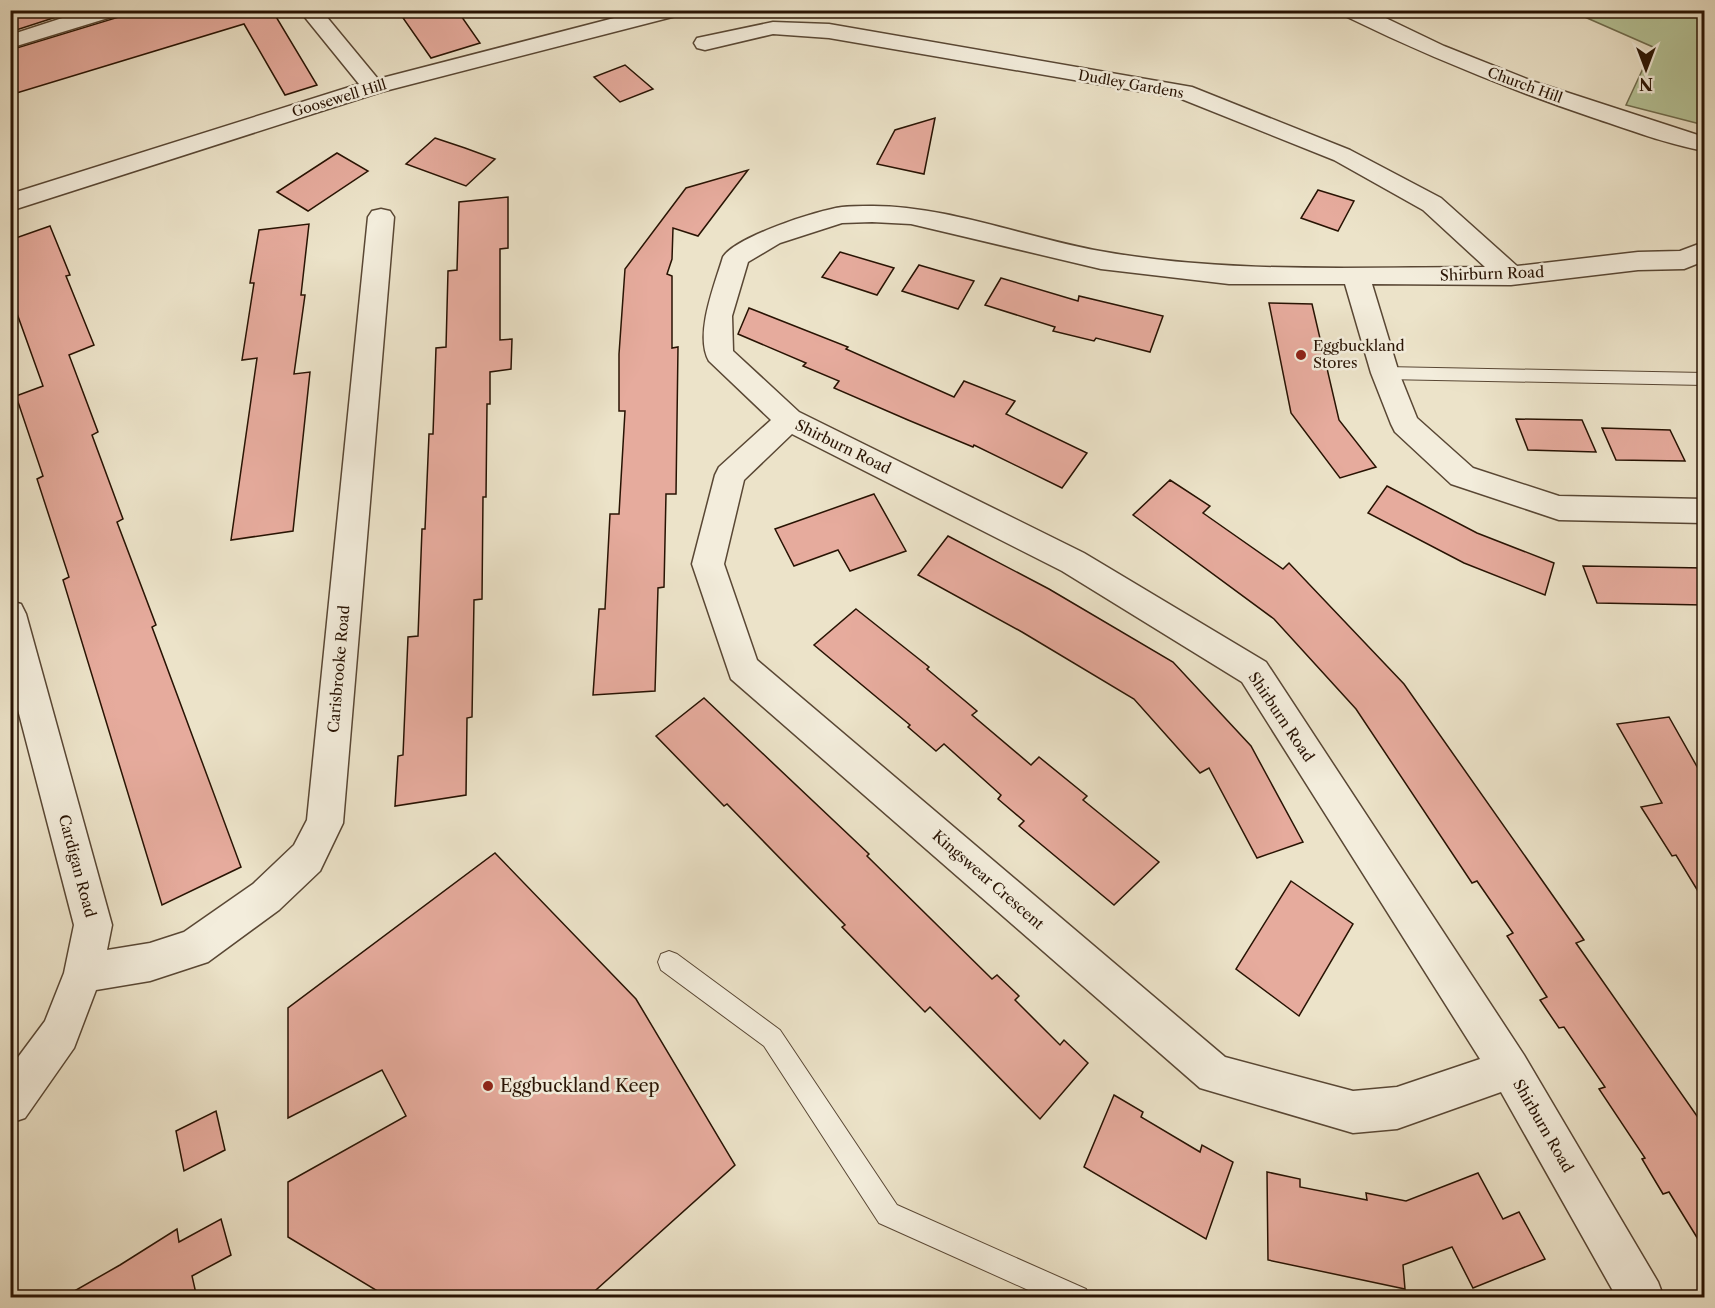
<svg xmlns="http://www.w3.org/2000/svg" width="1715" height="1308" viewBox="0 0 1715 1308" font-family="'Libre Caslon Text',serif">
  <rect width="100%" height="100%" fill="#ece3c9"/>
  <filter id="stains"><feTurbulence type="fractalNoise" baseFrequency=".00333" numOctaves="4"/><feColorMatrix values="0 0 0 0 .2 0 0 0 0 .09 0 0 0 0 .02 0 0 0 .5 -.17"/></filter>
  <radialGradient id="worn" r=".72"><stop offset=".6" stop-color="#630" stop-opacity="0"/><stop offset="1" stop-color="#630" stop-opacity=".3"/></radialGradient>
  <polygon fill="#b6c498" stroke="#6f6c4e" stroke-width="1.5" points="1571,11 1704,11 1704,125 1626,105 1653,47"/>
  <g fill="#e6ab9d" stroke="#281303" stroke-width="1.5">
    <polygon points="10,10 78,10 10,32"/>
    <polygon points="122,10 272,10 317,85 285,95 244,24 10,95 10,50 119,17"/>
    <polygon points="428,10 457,10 480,43 431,58 403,18"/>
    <polygon points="625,65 653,89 620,102 594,77"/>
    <polygon points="935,118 924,174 877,164 895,130"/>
    <polygon points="435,138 465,148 495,159 466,186 406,164"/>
    <polygon points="337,153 368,171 308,211 277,192"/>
    <polygon points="748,170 698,236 673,228 672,259 667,274 672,276 672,348 678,347 676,494 666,494 664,587 658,588 655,691 593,695 599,609 605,609 610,514 619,514 625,411 619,411 619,354 625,269 686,188"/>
    <polygon points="1318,190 1354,201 1338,231 1301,218"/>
    <polygon points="508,197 508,248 500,249 500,340 512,339 511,369 490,372 490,404 487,404 486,497 483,497 482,599 474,600 472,717 467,718 466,795 395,806 398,756 403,755 408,637 418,636 422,529 425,529 429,434 433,434 436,348 446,347 448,271 457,270 459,202"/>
    <polygon points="309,224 301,295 305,295 294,374 310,372 293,531 231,540 257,358 242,360 254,283 250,283 259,230"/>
    <polygon points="50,226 70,275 66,276 94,345 69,355 98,432 92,435 123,519 117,522 156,625 152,627 241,867 162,905 63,580 69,577 37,479 43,476 16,396 43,386 10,294 10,240"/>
    <polygon points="840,252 894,268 877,295 822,277"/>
    <polygon points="919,265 974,281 958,309 902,291"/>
    <polygon points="1001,278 1078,301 1079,296 1163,316 1150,352 1096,338 1094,341 1053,331 1055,327 985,305"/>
    <polygon points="1269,303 1312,304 1339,420 1376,467 1340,478 1291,413"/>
    <polygon points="749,308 848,347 846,349 954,397 964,381 1015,401 1006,414 1087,453 1062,488 974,445 973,447 908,420 834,388 839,381 803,366 806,363 738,334"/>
    <polygon points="1516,419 1582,420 1596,452 1528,450"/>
    <polygon points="1602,428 1670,430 1685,461 1616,460"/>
    <polygon points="1170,480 1210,506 1203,513 1283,569 1289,563 1404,684 1584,940 1576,943 1704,1126 1704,1249 1669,1192 1663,1194 1642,1159 1645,1158 1599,1089 1605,1087 1564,1027 1559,1028 1540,1000 1547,997 1507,936 1513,933 1477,881 1472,883 1356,709 1274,619 1133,515"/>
    <polygon points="1387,486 1477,533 1554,563 1545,595 1464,563 1368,513"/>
    <polygon points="874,494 906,551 850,571 838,550 794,566 775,529"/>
    <polygon points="948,536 1049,589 1173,662 1251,746 1303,842 1257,858 1209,768 1200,773 1134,699 1022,632 918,575"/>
    <polygon points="1583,566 1704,568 1704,605 1597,603"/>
    <polygon points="856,609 929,667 927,669 977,711 972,715 1031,765 1039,757 1087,796 1083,800 1159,862 1114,905 1019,826 1024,821 998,799 1001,795 944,744 936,751 908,727 910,725 814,645"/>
    <polygon points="704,698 869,854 867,856 992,979 997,975 1019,996 1015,1000 1060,1045 1064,1040 1088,1063 1040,1119 930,1007 925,1012 842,927 845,925 727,804 724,806 656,736"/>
    <polygon points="1669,717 1704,779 1704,901 1676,855 1672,856 1641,807 1662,803 1617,724"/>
    <polygon points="495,853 636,999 735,1165 587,1298 389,1298 288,1237 288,1182 406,1116 382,1070 288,1118 288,1008"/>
    <polygon points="1291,881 1353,924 1299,1016 1236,969"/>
    <polygon points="1114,1095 1143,1112 1141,1117 1200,1152 1202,1145 1233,1162 1206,1239 1084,1167"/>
    <polygon points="216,1111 225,1150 184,1171 176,1131"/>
    <polygon points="1267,1172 1300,1179 1300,1187 1367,1200 1366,1193 1406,1201 1478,1173 1503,1219 1519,1212 1545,1259 1473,1288 1452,1247 1403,1265 1405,1289 1268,1260"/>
    <polygon points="221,1219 231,1255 192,1276 197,1298 62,1298 120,1265 177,1229 179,1242"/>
  </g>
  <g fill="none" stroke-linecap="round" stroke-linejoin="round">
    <defs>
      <g id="lane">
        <polygon points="1385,367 1704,373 1704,385 1385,379 1379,377 1377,373 1379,369"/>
        <polygon points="669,951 677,954 780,1030 897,1205 1086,1289 1090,1298 1046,1298 879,1223 764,1046 661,970 658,962 661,954"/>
      </g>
      <g id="street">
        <polygon points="87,10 120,10 118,15 10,48 10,35"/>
        <polygon points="299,10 321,10 378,79 645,10 682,10 680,15 381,92 10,211 10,194 359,84"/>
        <path d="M1341 10H1369L1444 46 1532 81 1704 137V151C1667 144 1630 130 1594 118 1508 89 1425 55 1343 15Z"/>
        <path d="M773 22 829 24 1192 87 1350 150 1441 198 1517 266 1638 252 1680 251 1704 242V261L1684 269 1638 270 1511 285 1372 284 1399 373 1417 418 1473 468 1559 496 1704 499V523L1559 520 1451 484 1395 432 1391 424 1371 373 1345 284H1229L1101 269 911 224 872 222 842 223 780 243 748 262 732 316 733 351 799 412 1084 553 1266 662 1524 1055 1658 1282 1664 1298H1617L1501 1092 1397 1129 1353 1133 1200 1088 731 679 692 564 715 475 719 467 771 420 709 361C694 335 715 284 723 257 735 237 818 210 842 207 851 206 861 206 870 206 944 205 1027 238 1100 251 1227 274 1357 267 1485 267L1423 210 1334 160 1179 98 829 38 773 34 705 50 697 48 694 43 697 38ZM792 434 1062 571 1242 682 1480 1059 1397 1087 1353 1091 1225 1057 757 660 724 564 744 480Z"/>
        <polygon points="381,209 390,211 394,217 343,823 320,871 279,910 208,962 150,981 96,990 74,1048 25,1118 10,1123 10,1068 45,1021 64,973 74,925 10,679 10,601 21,604 26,614 112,925 107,950 150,943 184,932 253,884 294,845 307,820 368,217 372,211"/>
      </g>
    </defs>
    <use href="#lane" stroke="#594734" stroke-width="2"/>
    <use href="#street" stroke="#594734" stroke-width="3"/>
    <use href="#lane" fill="#f3eddc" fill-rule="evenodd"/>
    <use href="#street" fill="#f3eddc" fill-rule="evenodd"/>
  </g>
  <g fill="#8f2418" stroke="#f3eddc" stroke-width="2">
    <circle cx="1301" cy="355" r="6"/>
    <circle cx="488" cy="1086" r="6"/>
  </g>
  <g text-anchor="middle" stroke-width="5" stroke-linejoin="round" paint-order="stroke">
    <g font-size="14" fill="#281303" stroke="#f3eddc">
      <text transform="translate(1131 84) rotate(10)" y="5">Dudley Gardens</text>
      <text transform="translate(1525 85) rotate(20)" y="5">Church Hill</text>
      <text transform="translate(339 98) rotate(-17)" y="5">Goosewell Hill</text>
    </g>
    <g font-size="15" fill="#281303" stroke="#f3eddc">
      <text transform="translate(1492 274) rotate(-2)" y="5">Shirburn Road</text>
      <text transform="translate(843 447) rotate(26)" y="5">Shirburn Road</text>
      <text transform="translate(339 669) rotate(-85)" y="5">Carisbrooke Road</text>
      <text transform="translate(1281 717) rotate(56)" y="5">Shirburn Road</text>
      <text transform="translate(77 866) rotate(75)" y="5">Cardigan Road</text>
      <text transform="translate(988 880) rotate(41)" y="5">Kingswear Crescent</text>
      <text transform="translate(1543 1126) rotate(60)" y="5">Shirburn Road</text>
    </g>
    <g font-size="15" fill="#281303" stroke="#f3eddc" text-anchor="start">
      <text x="1313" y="351">Eggbuckland<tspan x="1313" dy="17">Stores</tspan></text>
    </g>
    <g font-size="18" fill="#281303" stroke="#f3eddc" text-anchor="start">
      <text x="500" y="1092">Eggbuckland Keep</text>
    </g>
  </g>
  <rect width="1715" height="1308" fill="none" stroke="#ece3c9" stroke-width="36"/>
  <rect x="12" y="12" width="1691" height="1284" fill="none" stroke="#281303" stroke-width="3"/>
  <rect x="18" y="18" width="1679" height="1272" fill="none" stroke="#281303" stroke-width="1.5"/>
  <g transform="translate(1646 69) rotate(180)" stroke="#f3eddc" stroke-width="4.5" paint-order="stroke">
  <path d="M0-4.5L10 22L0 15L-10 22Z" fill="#281303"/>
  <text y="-9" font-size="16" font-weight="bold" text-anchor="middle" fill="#281303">N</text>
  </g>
  <rect width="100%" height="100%" filter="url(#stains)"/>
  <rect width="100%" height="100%" fill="url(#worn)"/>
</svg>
